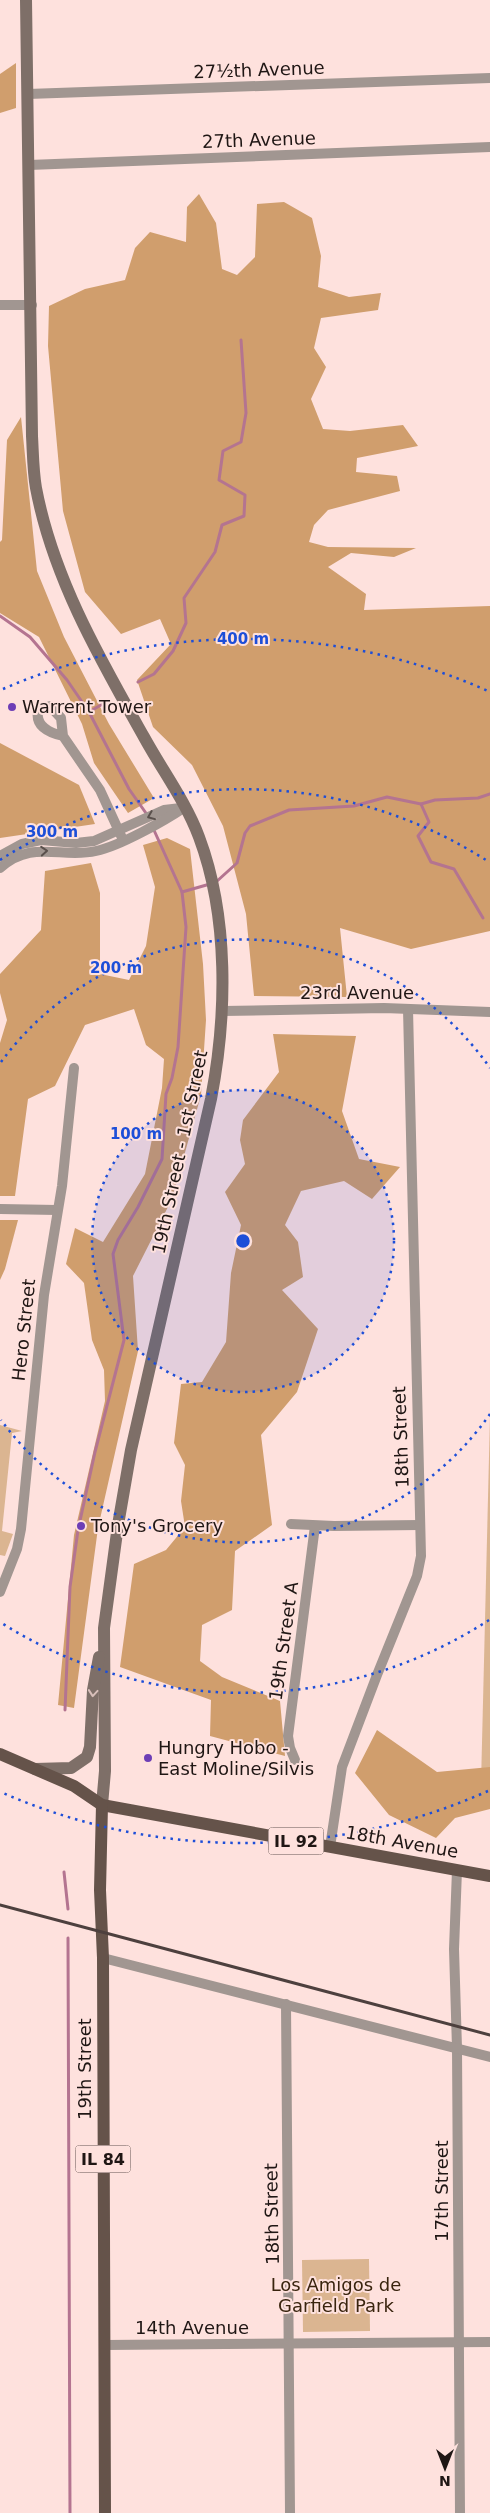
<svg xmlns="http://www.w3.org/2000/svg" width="490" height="2513" viewBox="0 0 490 2513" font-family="'DejaVu Sans',sans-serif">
  <rect width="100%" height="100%" fill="#fee1dd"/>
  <g fill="#dbb591">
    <polygon points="490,1416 490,1786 481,1784"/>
    <polygon points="0,1425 22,1431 12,1433 2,1531 13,1534 5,1556 0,1555"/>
    <polygon points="369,2259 370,2331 303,2332 302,2260"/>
  </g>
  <g fill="#d09e6d">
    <polygon points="16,63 16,108 0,113 0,74"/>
    <polygon points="199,194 216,223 222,269 237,275 255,257 257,204 284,202 312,218 321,256 318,287 349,297 381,293 378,310 321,318 314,348 326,367 311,399 323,429 350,431 403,425 418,446 357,458 356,472 397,476 400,491 328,510 314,525 309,542 328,547 416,548 394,557 351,553 328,567 366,594 364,610 490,606 490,931 411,949 340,928 347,997 254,996 246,914 223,826 192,765 153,727 137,680 171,644 160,619 121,634 85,592 63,511 48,346 49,306 85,289 125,280 135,248 150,232 186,242 187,207"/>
    <polygon points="21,417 37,571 64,637 109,724 154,798 128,813 94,763 82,724 39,637 0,613 0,542 2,540 7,440"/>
    <polygon points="0,743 79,785 95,824 0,838"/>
    <polygon points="167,838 190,849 203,964 206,1020 201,1095 172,1199 133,1276 138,1351 98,1528 74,1708 58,1705 74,1535 105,1401 104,1370 92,1340 84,1283 66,1264 75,1228 103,1242 145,1174 162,1088 164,1059 146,1045 134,1009 85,1025 55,1086 28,1099 15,1196 0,1196 0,1043 7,1020 0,993 0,974 41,930 45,871 91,863 100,893 100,974 129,980 146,946 155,887 143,845"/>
    <polygon points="273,1034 356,1036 342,1111 359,1159 400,1167 372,1199 344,1181 301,1191 285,1225 298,1242 303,1277 282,1290 318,1329 297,1392 261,1435 272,1525 235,1551 232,1610 202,1625 200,1661 222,1677 280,1701 285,1756 210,1736 211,1700 120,1667 134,1564 166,1550 185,1527 181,1501 185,1465 174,1443 181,1384 202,1382 226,1342 231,1273 241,1225 225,1192 245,1164 240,1140 243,1120 279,1072"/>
    <polygon points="0,1220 18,1220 5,1269 0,1280"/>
    <polygon points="377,1730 437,1772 490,1767 490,1809 455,1818 436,1838 389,1815 355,1773"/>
  </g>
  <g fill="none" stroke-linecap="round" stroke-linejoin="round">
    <g stroke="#b47490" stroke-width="3">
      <polyline points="0,616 30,637 67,680 89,712 129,789 148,816"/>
      <polyline points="138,682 154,674 173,651 186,623 184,598 215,552 222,525 244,516 245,495 219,480 223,451 241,442 246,413 241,340"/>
      <polyline points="89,712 106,702"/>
      <polyline points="421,804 429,822 418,836 431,862 454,869 483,918"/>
      <polyline points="216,882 237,863 245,833 250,826 289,810 354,806 387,797 421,804 435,800 478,798 490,794"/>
      <polyline points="182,892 210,884"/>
      <polyline points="65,1710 70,1587 78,1530 95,1452 124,1340 113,1254 118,1240 138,1207 162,1159 166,1094 172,1078 178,1047 186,927 182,892 153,828"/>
      <polyline points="64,1872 68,1909"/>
      <polyline points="68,1938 70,2513"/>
    </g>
    <g stroke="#a19691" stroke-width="10">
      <polyline points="28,94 490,78"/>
      <polyline points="29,165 490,147"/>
      <polyline points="0,305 32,305"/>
      <path d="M63 736C50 733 35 727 38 711L50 706 61 718 63 736 100 790 123 840"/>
      <polyline points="0,856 22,844 41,840 76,843 94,841 164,810 181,808"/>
      <path d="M0 868C32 839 61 859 96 851 120 846 164 821 185 807"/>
      <polyline points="223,1011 384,1008 490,1012"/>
      <polyline points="0,1209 57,1210"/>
      <polyline points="291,1524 334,1526 420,1525"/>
      <polyline points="0,1592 17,1549 21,1529 44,1295 62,1186 74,1068"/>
      <polyline points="295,1760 290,1748 288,1736 315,1526"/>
      <polyline points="330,1847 342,1767 377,1675 417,1576 421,1556 408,1009"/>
      <polyline points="457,1870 454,1949 457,2048 460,2513"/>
      <polyline points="103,1958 490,2057"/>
      <polyline points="286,2004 290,2513"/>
      <polyline points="104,2345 490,2342"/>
    </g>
    <g stroke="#7e6f68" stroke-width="12">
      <path d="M26 0 32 436C33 453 33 471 36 488 53 578 100 659 144 737 162 770 186 802 199 837 229 917 227 1016 211 1099L131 1450 118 1525 104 1628 105 1771 102 1805"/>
      <polyline points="35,1769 71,1768 87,1757 90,1747 93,1690 99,1657"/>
    </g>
    <g stroke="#65534a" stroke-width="12">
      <polyline points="0,1754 74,1786 102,1805 490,1876"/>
      <polyline points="102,1805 100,1890 103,1958 105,2513"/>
    </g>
    <polyline stroke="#4d403e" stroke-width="3" points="0,1905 490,2035"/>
  </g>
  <defs><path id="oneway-chevron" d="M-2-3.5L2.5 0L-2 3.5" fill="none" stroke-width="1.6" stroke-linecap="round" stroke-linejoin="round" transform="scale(1.25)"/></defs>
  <g stroke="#5a504c">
    <use href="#oneway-chevron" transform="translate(151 816) rotate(158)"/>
    <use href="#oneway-chevron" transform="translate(44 851) rotate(-4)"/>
  </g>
  <use stroke="#d8bfba" href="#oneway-chevron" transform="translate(93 1693) rotate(95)"/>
  <circle cx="243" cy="1241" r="151" fill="#1d4ed8" fill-opacity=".12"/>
  <g fill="none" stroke="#1d4ed8" stroke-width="2.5" stroke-dasharray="2.5 5">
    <circle cx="243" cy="1241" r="151"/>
    <path d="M490 1414A301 301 0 0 1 1 1420M1 1062A301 301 0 0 1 490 1068"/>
    <path d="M489 1620A452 452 0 0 1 0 1622M0 860A452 452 0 0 1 489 862"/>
    <path d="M488 1791A602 602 0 0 1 3 1793M3 689A602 602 0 0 1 488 691"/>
  </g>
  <g fill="#6d3eb6" stroke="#fee1dd" stroke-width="2">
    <circle cx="12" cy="707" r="5"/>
    <circle cx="81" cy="1526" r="5"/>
    <circle cx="148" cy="1758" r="5"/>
  </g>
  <g text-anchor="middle" stroke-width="4" stroke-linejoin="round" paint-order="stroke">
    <g fill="#fee1dd" stroke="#625350" stroke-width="1">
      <rect x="268.5" y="1827.5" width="55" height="27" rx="4"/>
      <rect x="75.5" y="2145.5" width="55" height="27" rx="4"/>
    </g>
    <g font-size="16" font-weight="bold" fill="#1f1614">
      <text x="296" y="1847">IL 92</text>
      <text x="103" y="2165">IL 84</text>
    </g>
    <g font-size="18" fill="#1f1614" stroke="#fee1dd">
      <text transform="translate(259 70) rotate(-2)" y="6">27½th Avenue</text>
      <text transform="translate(259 140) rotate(-2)" y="6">27th Avenue</text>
      <text x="357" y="999">23rd Avenue</text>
      <text transform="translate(180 1152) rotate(-78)" y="6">19th Street - 1st Street</text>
      <text transform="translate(24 1330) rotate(-84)" y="6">Hero Street</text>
      <text transform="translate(401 1437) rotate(-92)" y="6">18th Street</text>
      <text transform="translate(284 1641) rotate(-82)" y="6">19th Street A</text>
      <text transform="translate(402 1842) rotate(10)" y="6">18th Avenue</text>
      <text transform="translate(85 2069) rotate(-90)" y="6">19th Street</text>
      <text transform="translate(442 2191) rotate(-90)" y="6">17th Street</text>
      <text transform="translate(272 2214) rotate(-91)" y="6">18th Street</text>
      <text x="192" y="2334">14th Avenue</text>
    </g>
    <g font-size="18" fill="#1f1614" stroke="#fee1dd" text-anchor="start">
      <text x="22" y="713">Warrent Tower</text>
      <text x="91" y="1532">Tony's Grocery</text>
      <text x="158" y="1754">Hungry Hobo -<tspan x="158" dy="21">East Moline/Silvis</tspan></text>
    </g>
    <g font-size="18" fill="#39240e" stroke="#fee1dd">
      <text x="336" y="2291">Los Amigos de<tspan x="336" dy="21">Garfield Park</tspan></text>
    </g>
  </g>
  <circle cx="243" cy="1241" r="8" fill="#1d4ed8" stroke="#fee1dd" stroke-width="2.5"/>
  <g font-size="15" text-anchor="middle" font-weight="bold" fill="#1d4ed8" stroke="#fee1dd" stroke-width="4" stroke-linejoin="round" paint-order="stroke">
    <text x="243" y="644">400 m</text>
    <text x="52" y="837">300 m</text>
    <text x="116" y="973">200 m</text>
    <text x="136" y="1139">100 m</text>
  </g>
  <g transform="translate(445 2468) rotate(180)" stroke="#fee1dd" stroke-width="4" paint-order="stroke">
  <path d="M0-4L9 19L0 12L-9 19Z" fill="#1f1614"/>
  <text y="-8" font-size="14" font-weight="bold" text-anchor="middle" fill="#1f1614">N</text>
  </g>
</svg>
